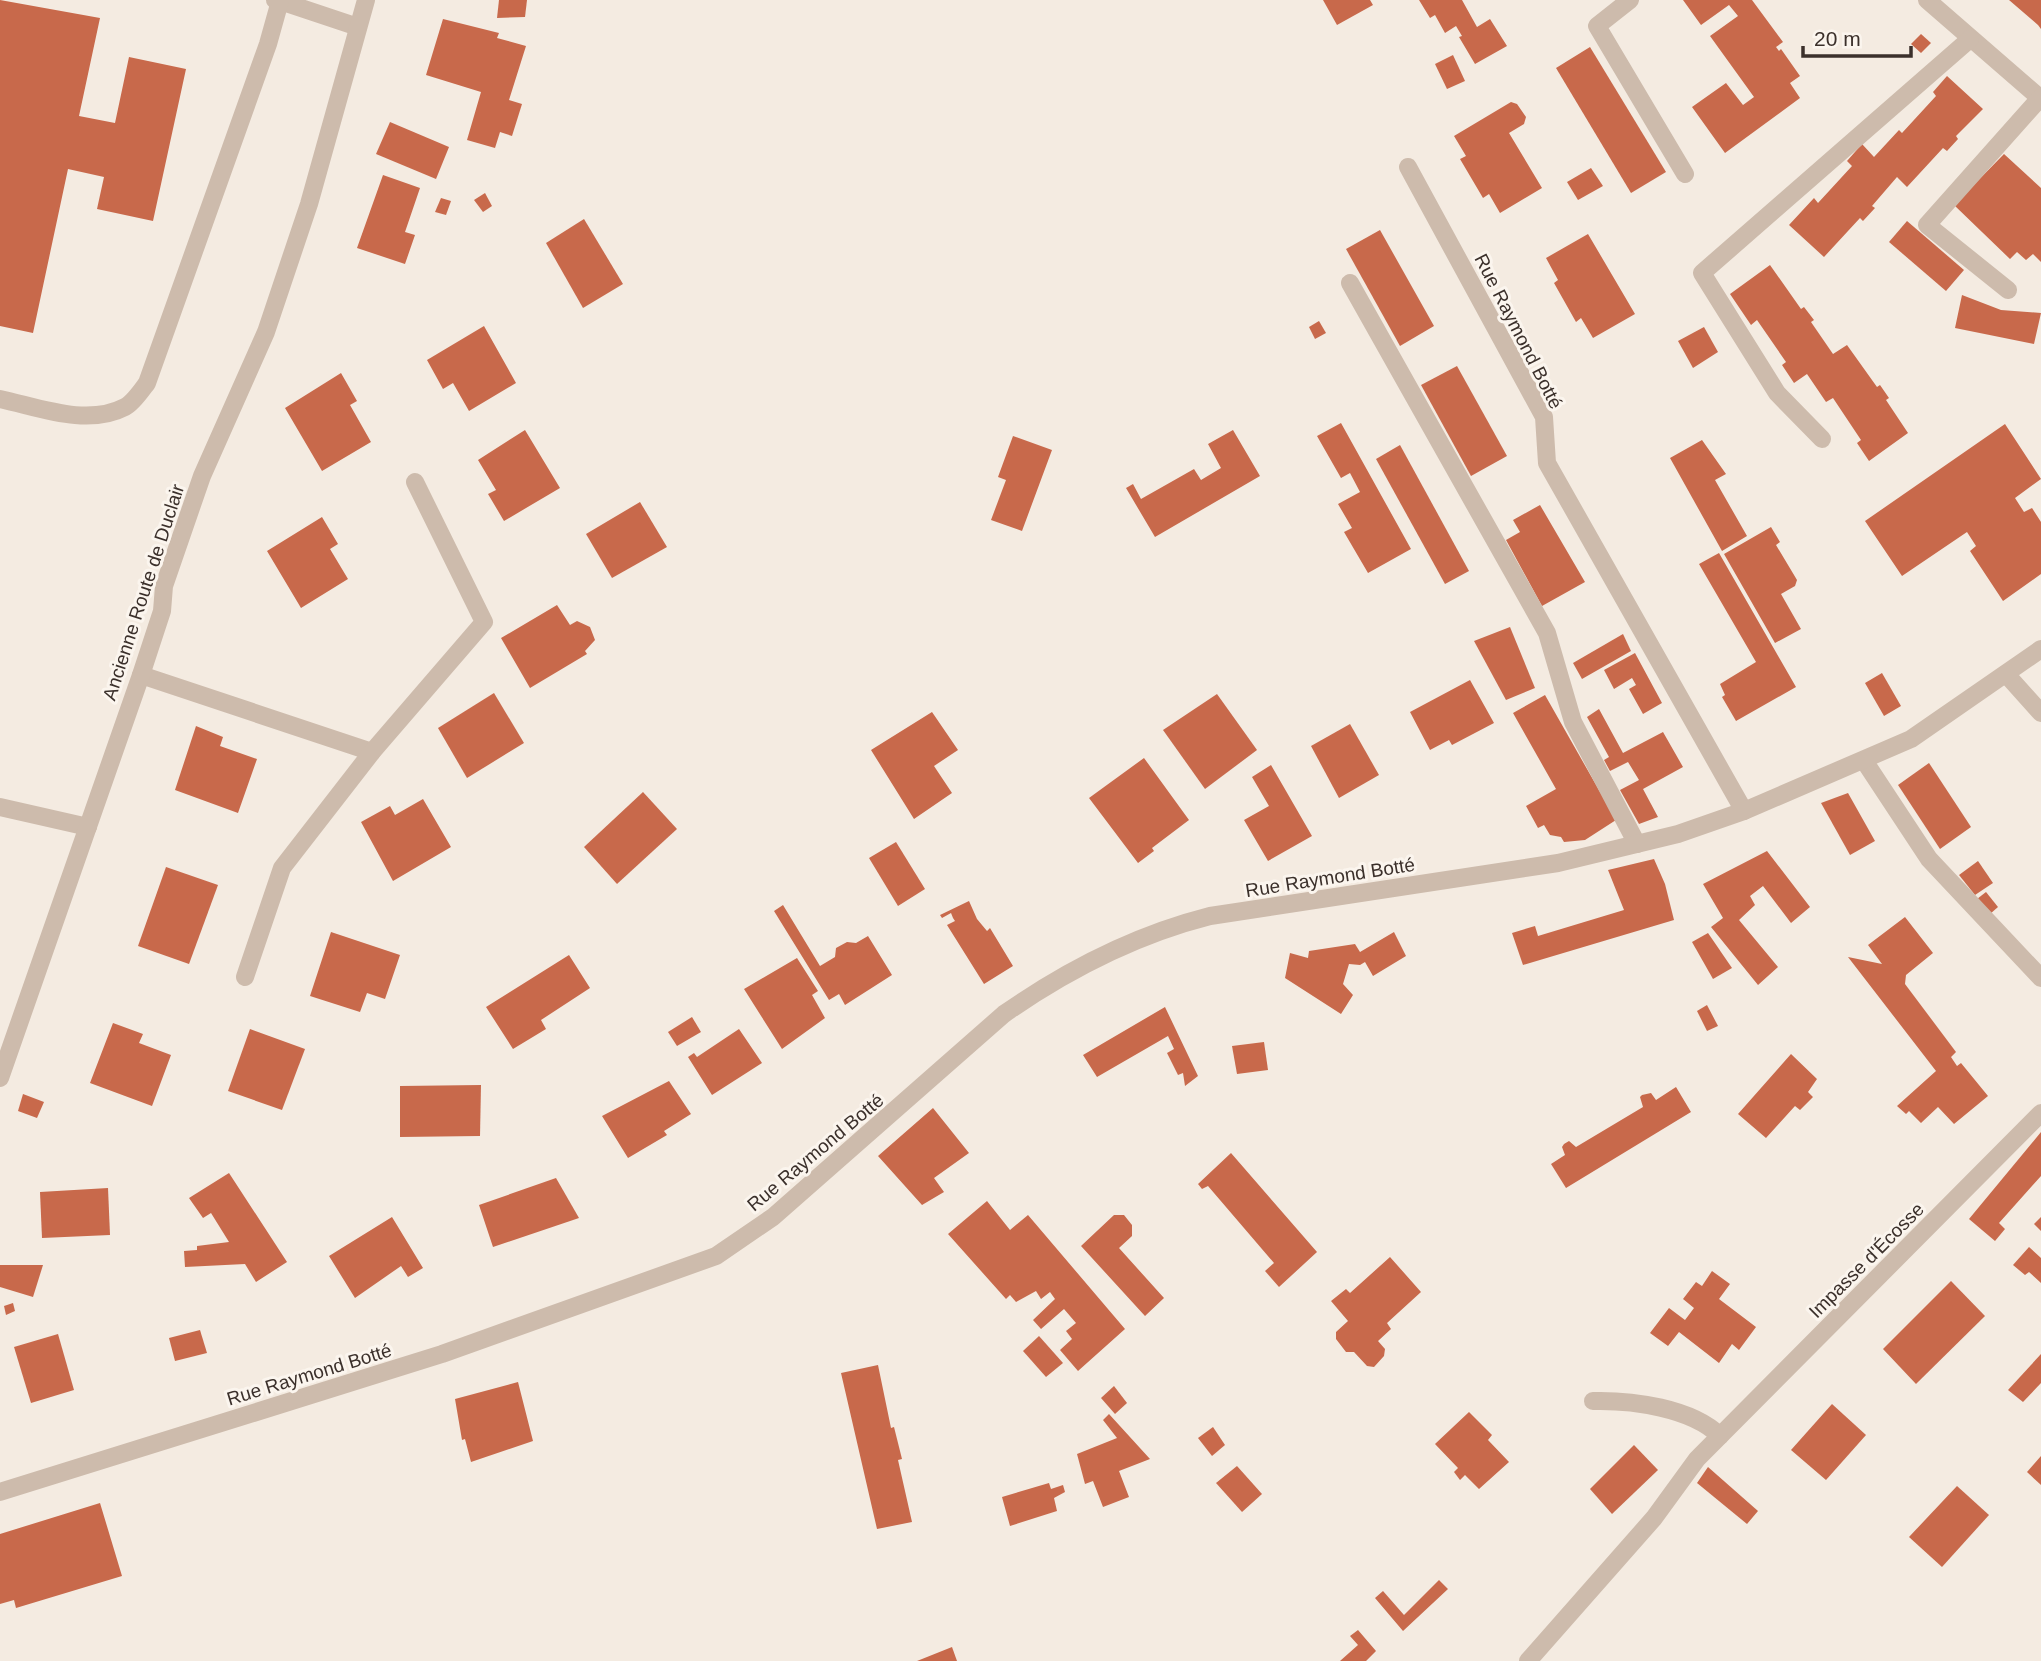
<svg xmlns="http://www.w3.org/2000/svg" width="2041" height="1661" viewBox="0 0 2041 1661" font-family="Arial,sans-serif">
  <rect width="100%" height="100%" fill="#f4ebe1"/>
  <g fill="#c8694b">
    <polygon points="0,0 100,18 79,116 115,123 129,57 186,69 153,221 97,209 104,177 68,169 33,333 0,326"/>
    <polygon points="499,0 527,0 525,17 497,18"/>
    <polygon points="1323,0 1370,0 1373,5 1337,25"/>
    <polygon points="1419,0 1462,0 1477,27 1490,19 1507,46 1475,64 1459,37 1462,36 1456,26 1445,33 1435,15 1430,18"/>
    <polygon points="1683,0 1752,0 1783,42 1776,47 1779,51 1781,49 1800,76 1790,83 1800,98 1725,153 1692,107 1726,83 1743,105 1754,97 1710,36 1738,16 1729,5 1701,25"/>
    <polygon points="2009,0 2041,0 2041,29 2038,25"/>
    <polygon points="443,19 499,33 497,38 526,46 509,100 522,104 512,136 500,132 495,148 467,140 481,92 426,75"/>
    <polygon points="1921,34 1931,43 1921,53 1911,44"/>
    <polygon points="1590,47 1666,172 1631,193 1556,68"/>
    <polygon points="1453,55 1465,81 1447,89 1435,64"/>
    <polygon points="1947,76 1983,109 1956,136 1958,139 1947,151 1943,148 1907,187 1897,177 1872,206 1875,208 1863,221 1860,218 1824,257 1789,225 1814,198 1818,203 1852,166 1847,161 1862,144 1874,157 1899,130 1902,133 1936,96 1933,92"/>
    <polygon points="1511,102 1517,104 1526,117 1524,124 1509,133 1542,188 1500,213 1489,194 1483,198 1460,159 1466,156 1454,136"/>
    <polygon points="390,122 449,147 436,179 376,154"/>
    <polygon points="2004,154 2041,188 2041,262 2033,254 2026,260 2017,252 2010,259 1954,205"/>
    <polygon points="1591,168 1603,186 1578,200 1567,182"/>
    <polygon points="383,175 420,188 405,232 415,235 405,264 357,248"/>
    <polygon points="485,193 492,206 483,212 474,200"/>
    <polygon points="441,198 451,201 446,215 435,212"/>
    <polygon points="584,219 623,284 583,308 546,243"/>
    <polygon points="1907,221 1964,270 1946,291 1889,242"/>
    <polygon points="1380,230 1434,326 1400,346 1346,249"/>
    <polygon points="1588,234 1635,314 1593,338 1581,318 1576,322 1554,283 1558,280 1546,258"/>
    <polygon points="1770,265 1801,309 1804,307 1814,320 1811,322 1833,354 1847,345 1877,387 1880,385 1889,398 1886,400 1908,433 1869,461 1857,443 1861,440 1833,398 1826,402 1807,374 1794,383 1782,365 1786,362 1757,320 1751,325 1730,294"/>
    <polygon points="1962,295 2001,310 2041,313 2034,344 1955,328"/>
    <polygon points="1319,321 1326,333 1315,339 1309,327"/>
    <polygon points="484,326 516,383 469,411 453,383 443,389 427,360"/>
    <polygon points="1704,327 1718,352 1693,368 1678,341"/>
    <polygon points="1457,366 1507,456 1471,476 1421,385"/>
    <polygon points="341,373 357,401 350,405 371,442 322,471 285,408"/>
    <polygon points="1341,423 1411,549 1368,573 1344,532 1352,528 1338,504 1360,492 1350,473 1341,478 1317,436"/>
    <polygon points="2005,424 2041,479 2015,498 2024,512 2032,508 2041,522 2041,574 2003,601 1970,551 1976,546 1967,532 1902,576 1865,521"/>
    <polygon points="525,430 560,488 504,521 488,494 496,490 478,460"/>
    <polygon points="1233,430 1260,476 1155,537 1126,488 1133,484 1141,499 1194,469 1201,480 1221,468 1208,444"/>
    <polygon points="1013,436 1052,450 1022,531 991,520 1006,480 998,477"/>
    <polygon points="1702,440 1726,474 1715,480 1747,536 1722,551 1670,458"/>
    <polygon points="1400,445 1469,571 1445,584 1376,459"/>
    <polygon points="640,502 667,547 612,578 586,534"/>
    <polygon points="1540,505 1585,582 1542,606 1506,540 1520,532 1513,520"/>
    <polygon points="322,517 338,544 330,549 348,579 301,608 267,551"/>
    <polygon points="1771,527 1780,542 1776,545 1797,580 1795,586 1781,594 1801,629 1775,643 1724,554"/>
    <polygon points="1719,553 1796,687 1736,721 1722,697 1725,695 1720,684 1756,662 1699,564"/>
    <polygon points="557,605 570,625 577,621 590,627 595,640 585,651 587,654 530,688 501,638"/>
    <polygon points="1510,627 1535,688 1506,700 1474,641"/>
    <polygon points="1623,634 1631,651 1582,679 1573,663"/>
    <polygon points="1635,653 1662,703 1643,714 1629,689 1636,685 1632,678 1614,689 1604,670"/>
    <polygon points="1882,673 1901,706 1884,716 1865,683"/>
    <polygon points="1470,680 1494,723 1452,745 1449,740 1430,750 1410,712"/>
    <polygon points="494,693 524,743 467,778 438,728"/>
    <polygon points="1217,694 1257,750 1205,789 1163,730"/>
    <polygon points="1545,695 1616,820 1585,840 1564,842 1561,837 1550,835 1544,825 1538,828 1526,806 1556,789 1513,713"/>
    <polygon points="1599,709 1623,753 1663,732 1683,767 1643,789 1658,817 1639,824 1620,790 1639,780 1628,762 1610,771 1604,760 1609,757 1587,717"/>
    <polygon points="932,712 958,750 934,766 952,793 914,819 871,750"/>
    <polygon points="1350,724 1379,775 1339,798 1311,746"/>
    <polygon points="196,726 223,737 220,746 257,759 238,813 175,790"/>
    <polygon points="1144,758 1189,820 1152,848 1154,851 1138,863 1089,798"/>
    <polygon points="1929,763 1971,827 1940,849 1898,785"/>
    <polygon points="1271,765 1312,836 1268,861 1244,820 1269,806 1252,777"/>
    <polygon points="643,792 677,829 617,884 584,847"/>
    <polygon points="1848,793 1875,841 1850,855 1821,803"/>
    <polygon points="423,799 451,847 393,881 361,822 390,806 395,815"/>
    <polygon points="896,842 925,889 898,906 869,858"/>
    <polygon points="1767,851 1810,907 1791,923 1763,886 1750,896 1755,905 1739,920 1778,967 1758,985 1711,927 1723,918 1703,884"/>
    <polygon points="1654,859 1665,884 1674,920 1523,965 1512,933 1535,926 1538,936 1624,910 1608,870"/>
    <polygon points="1978,861 1993,883 1975,895 1959,875"/>
    <polygon points="166,867 218,885 189,964 138,946"/>
    <polygon points="1986,892 1998,907 1990,914 1977,899"/>
    <polygon points="969,901 977,919 987,931 990,928 1013,966 984,984 947,925 955,921 953,918 951,913 942,918 940,915"/>
    <polygon points="783,905 820,966 835,957 836,948 847,942 856,943 868,936 892,975 845,1005 839,994 829,1000 774,911"/>
    <polygon points="1905,917 1933,953 1906,975 1905,984 1956,1052 1951,1057 1957,1066 1961,1063 1988,1096 1954,1124 1938,1107 1921,1123 1909,1111 1906,1114 1897,1106 1936,1071 1848,957 1882,964 1868,945"/>
    <polygon points="331,932 400,955 385,999 367,993 360,1012 310,996"/>
    <polygon points="1394,932 1406,956 1373,976 1365,962 1360,965 1349,964 1343,984 1353,995 1341,1014 1285,978 1290,953 1308,958 1309,951 1355,944 1360,952"/>
    <polygon points="1708,933 1732,968 1713,979 1692,942"/>
    <polygon points="569,955 590,988 541,1020 546,1029 513,1049 486,1007"/>
    <polygon points="797,958 818,991 812,995 825,1018 782,1049 744,989"/>
    <polygon points="1707,1005 1718,1026 1707,1031 1697,1011"/>
    <polygon points="1165,1007 1198,1076 1185,1086 1183,1073 1178,1075 1167,1053 1174,1049 1168,1036 1097,1077 1083,1055"/>
    <polygon points="692,1017 701,1032 677,1046 668,1032"/>
    <polygon points="113,1023 143,1034 139,1043 171,1055 152,1106 90,1083"/>
    <polygon points="250,1029 305,1049 282,1110 228,1091"/>
    <polygon points="739,1029 762,1063 712,1095 688,1057 694,1053 697,1057"/>
    <polygon points="1264,1042 1268,1070 1237,1074 1232,1046"/>
    <polygon points="1791,1054 1817,1079 1808,1092 1813,1097 1800,1110 1795,1106 1766,1138 1738,1114"/>
    <polygon points="669,1081 691,1114 664,1131 667,1135 628,1158 602,1116"/>
    <polygon points="481,1085 480,1136 400,1137 400,1086"/>
    <polygon points="1676,1087 1691,1112 1566,1188 1551,1164 1565,1155 1562,1147 1564,1144 1569,1141 1576,1147 1643,1107 1640,1097 1642,1095 1651,1093 1656,1100"/>
    <polygon points="23,1094 44,1102 37,1118 18,1111"/>
    <polygon points="933,1108 969,1153 934,1178 944,1192 922,1205 878,1156"/>
    <polygon points="2041,1132 2041,1176 1999,1223 2005,1229 1995,1241 1969,1219"/>
    <polygon points="1231,1153 1317,1252 1279,1287 1265,1271 1274,1263 1208,1186 1202,1189 1198,1184"/>
    <polygon points="229,1173 287,1262 256,1282 245,1264 185,1267 184,1251 197,1250 197,1246 229,1242 211,1213 203,1218 189,1198"/>
    <polygon points="556,1178 579,1218 493,1247 479,1205"/>
    <polygon points="108,1188 110,1235 42,1238 40,1192"/>
    <polygon points="987,1201 1010,1230 1028,1215 1125,1329 1078,1371 1060,1350 1072,1339 1066,1331 1076,1323 1064,1309 1041,1329 1033,1320 1055,1299 1050,1292 1041,1299 1036,1291 1016,1302 1010,1295 1006,1299 948,1234"/>
    <polygon points="1114,1215 1124,1215 1132,1225 1132,1236 1119,1248 1164,1298 1145,1316 1081,1246"/>
    <polygon points="392,1217 423,1268 408,1277 401,1266 355,1298 329,1256"/>
    <polygon points="2041,1217 2041,1231 2034,1224"/>
    <polygon points="2029,1247 2041,1258 2041,1283 2029,1272 2025,1275 2013,1265"/>
    <polygon points="1390,1257 1421,1292 1387,1323 1391,1329 1378,1341 1385,1349 1384,1356 1374,1367 1367,1366 1354,1352 1346,1352 1336,1339 1336,1332 1348,1321 1331,1301 1346,1289 1350,1293"/>
    <polygon points="0,1265 43,1265 33,1297 0,1287"/>
    <polygon points="1712,1271 1730,1284 1719,1299 1756,1327 1739,1350 1732,1344 1719,1363 1679,1332 1668,1346 1650,1333 1669,1308 1685,1320 1694,1308 1683,1299 1696,1282 1702,1286"/>
    <polygon points="1951,1281 1985,1316 1916,1384 1883,1349"/>
    <polygon points="13,1303 15,1311 6,1315 4,1306"/>
    <polygon points="200,1330 207,1353 175,1361 169,1338"/>
    <polygon points="58,1334 74,1390 31,1403 14,1347"/>
    <polygon points="1039,1336 1063,1363 1046,1377 1023,1351"/>
    <polygon points="2041,1354 2041,1383 2023,1402 2008,1390"/>
    <polygon points="878,1365 891,1428 894,1427 902,1459 898,1460 912,1522 877,1529 841,1373"/>
    <polygon points="518,1382 533,1441 471,1462 465,1439 462,1440 455,1399"/>
    <polygon points="1114,1386 1127,1403 1115,1414 1101,1398"/>
    <polygon points="1832,1404 1866,1435 1826,1480 1791,1450"/>
    <polygon points="1469,1412 1492,1435 1488,1440 1509,1462 1479,1489 1465,1475 1460,1480 1454,1472 1458,1468 1435,1444"/>
    <polygon points="1109,1414 1150,1459 1119,1471 1129,1497 1103,1507 1093,1481 1085,1484 1077,1454 1117,1438 1103,1420"/>
    <polygon points="1213,1427 1225,1445 1212,1456 1198,1438"/>
    <polygon points="1634,1445 1658,1470 1612,1514 1590,1489"/>
    <polygon points="2041,1456 2041,1485 2027,1472"/>
    <polygon points="1237,1466 1262,1494 1242,1512 1216,1483"/>
    <polygon points="1708,1467 1758,1511 1747,1524 1697,1483"/>
    <polygon points="1049,1483 1051,1489 1063,1485 1065,1492 1054,1498 1057,1511 1010,1526 1002,1497"/>
    <polygon points="1957,1486 1989,1515 1942,1567 1909,1537"/>
    <polygon points="100,1503 122,1576 16,1608 14,1600 0,1604 0,1534"/>
    <polygon points="1439,1580 1448,1589 1403,1631 1375,1598 1383,1591 1404,1615"/>
    <polygon points="1358,1630 1376,1651 1366,1661 1340,1661 1358,1645 1350,1636"/>
    <polygon points="952,1647 957,1661 917,1661"/>
  </g>
  <g fill="none" stroke-linecap="round" stroke-linejoin="round">
    <g stroke="#cdbbac" stroke-width="18">
      <polyline points="1630,0 1597,26 1685,174"/>
      <polyline points="1927,0 2041,99"/>
      <polyline points="280,1 358,27"/>
      <polyline points="1408,167 1544,417 1547,463 1744,811"/>
      <polyline points="1350,283 1547,633 1573,722 1637,844"/>
      <polyline points="2008,290 1927,225 2040,98"/>
      <path d="M0 399C38 407 87 427 125 407 133 403 141 391 147 383L268 44 280 1 275 0"/>
      <polyline points="1822,439 1777,393 1702,273 1970,39"/>
      <polyline points="2006,674 2041,713"/>
      <polyline points="141,675 372,752"/>
      <polyline points="1865,762 1929,859 2041,978"/>
      <polyline points="0,807 88,827"/>
      <polyline points="245,977 282,868 372,752 484,622 415,482"/>
      <polyline points="0,1078 141,675 162,611 164,586 202,476 266,332 309,204 366,0"/>
      <path d="M1593 1401C1632 1400 1692 1408 1720 1436"/>
      <path d="M0 1492 442 1354 716 1256 773 1217 1004 1014C1067 970 1135 935 1210 916L1558 863 1678 834 1744 811 1911 739 2041 649"/>
      <polyline points="1528,1661 1654,1518 1697,1459 2041,1113"/>
    </g>
  </g>
  <g text-anchor="middle" stroke-width="6" stroke-linejoin="round" paint-order="stroke">
    <g font-size="19" fill="#3b302b" stroke="#fbf5ee">
      <text transform="translate(1519 331) rotate(63)" y="7">Rue Raymond Botté</text>
      <text transform="translate(143 592) rotate(-72)" y="7">Ancienne Route de Duclair</text>
      <text transform="translate(1330 877) rotate(-9)" y="7">Rue Raymond Botté</text>
      <text transform="translate(815 1152) rotate(-40)" y="7">Rue Raymond Botté</text>
      <text transform="translate(1866 1260) rotate(-45)" y="7">Impasse d'Écosse</text>
      <text transform="translate(309 1374) rotate(-17)" y="7">Rue Raymond Botté</text>
    </g>
  </g>
  <path d="M1803 46v10h108v-10" fill="none" stroke="#3b302b" stroke-width="3.5"/>
  <text x="1814" y="46" font-size="21" fill="#3b302b" stroke="#fbf5ee" stroke-width="5" paint-order="stroke">20 m</text>
</svg>
